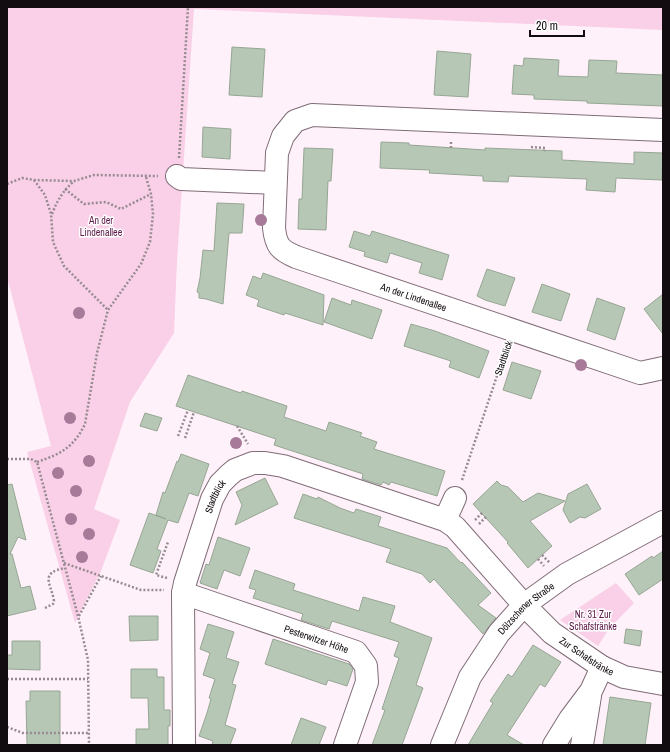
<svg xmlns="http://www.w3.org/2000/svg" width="670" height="752" viewBox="0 0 670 752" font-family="'Archivo Narrow',sans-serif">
  <rect width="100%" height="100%" fill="#fff1f9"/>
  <g fill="#f9d0e8">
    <polygon points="7,7 663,7 663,30 194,9 177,261 174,333 130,402 94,509 120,520 101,571 75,623 27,452 51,446 7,277"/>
    <polygon points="616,583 634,603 609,629 598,646 560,620"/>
  </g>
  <g fill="#b7c7b5" stroke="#96a694">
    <polygon points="232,47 265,49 262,97 229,95"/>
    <polygon points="437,51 471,54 468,97 434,95"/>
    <polygon points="524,58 559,60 558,76 588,77 589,60 617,61 616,73 663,75 663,106 587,103 587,101 534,99 534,95 512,94 514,65 523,66"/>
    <polygon points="203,127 231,129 230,159 202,157"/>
    <polygon points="381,142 409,143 409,145 485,150 485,148 562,151 562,160 634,164 634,152 663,153 662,180 616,178 615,192 586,190 587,179 509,176 508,182 483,181 483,176 429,173 430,170 380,168"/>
    <polygon points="304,148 333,149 331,181 328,181 326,230 298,229 299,199 302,199"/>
    <polygon points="217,203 244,204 242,233 229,233 223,304 206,299 199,298 199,293 197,292 200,278 203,250 214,251"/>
    <polygon points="354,231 370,236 372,231 449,255 442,280 419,273 422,263 390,253 387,263 364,256 365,252 349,247"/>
    <polygon points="487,269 515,278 505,306 485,300 477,296"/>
    <polygon points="263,273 324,295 323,325 285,313 284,315 257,306 259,300 246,295 253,276 261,279"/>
    <polygon points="542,284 570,294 561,321 532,312"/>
    <polygon points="663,294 663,334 644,309"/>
    <polygon points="332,298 351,305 352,300 382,310 372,339 324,322"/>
    <polygon points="597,298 625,308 615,340 587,330"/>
    <polygon points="411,324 435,331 489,351 479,378 449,367 451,361 404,346"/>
    <polygon points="512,362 541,371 531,399 503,390"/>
    <polygon points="188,375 241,393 242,391 287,406 284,417 326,431 329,422 362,433 360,436 377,442 374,449 445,471 437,496 391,482 389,485 383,482 381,485 362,479 363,474 274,445 276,439 176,406"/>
    <polygon points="145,413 162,418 157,431 140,426"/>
    <polygon points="181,454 209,464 198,496 189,493 178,523 168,520 157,549 161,551 153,573 130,565 149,513 166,519 156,515 163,492 165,493 177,461 178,462"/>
    <polygon points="265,478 278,504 235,525 242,505 236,492"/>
    <polygon points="497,481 501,485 508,487 523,502 538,493 565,501 530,521 552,546 528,568 507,543 508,542 473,504"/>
    <polygon points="12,484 26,540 18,537 10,554 12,554 21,588 30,586 36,609 7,616 7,485"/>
    <polygon points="587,484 601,509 585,518 580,517 570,523 563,510 568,494"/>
    <polygon points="303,494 317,499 318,497 340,508 354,513 356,509 381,517 378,526 447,548 461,563 462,562 491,593 478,605 496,618 483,634 434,579 430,583 422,574 386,562 391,549 294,518"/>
    <polygon points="218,537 250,548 240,576 224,570 217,589 200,583 206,564 209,565"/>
    <polygon points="663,551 663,579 639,595 625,574 652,556 653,558"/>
    <polygon points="255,570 295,584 293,590 359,611 363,597 395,606 390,622 432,638 416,685 423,688 402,745 372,745 385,710 382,709 399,658 394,656 399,642 332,621 329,629 301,620 303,614 253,598 256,590 249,588"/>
    <polygon points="129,616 158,616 158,640 130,641"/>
    <polygon points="208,624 234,632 226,658 239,662 232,684 236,685 225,725 236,729 230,745 212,745 213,741 199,736 207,713 211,699 209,698 215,679 203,675 210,653 200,649"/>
    <polygon points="626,629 642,631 640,646 624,643"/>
    <polygon points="273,639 349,664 353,669 347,686 328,680 326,685 265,664"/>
    <polygon points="12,641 40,641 40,670 7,669 7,655 12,655"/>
    <polygon points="533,645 561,662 545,687 540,684 507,735 524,745 468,745 493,703 490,701 508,674 512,677"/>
    <polygon points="131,669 157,669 157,677 164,677 164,710 170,710 170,726 168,726 168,745 136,745 136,729 149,729 148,698 131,698"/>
    <polygon points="30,691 60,691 60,745 27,745 26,701 30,701"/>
    <polygon points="610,697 651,703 645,745 603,745"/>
    <polygon points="301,718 326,727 319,745 291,745"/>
  </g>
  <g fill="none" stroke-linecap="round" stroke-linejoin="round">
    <defs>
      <g id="minor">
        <path id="s1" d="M663 130 312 115 295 121 283 136 277 153 274 228C276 246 280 250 296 257L640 373 663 368"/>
        <polyline points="177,176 181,179 275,183"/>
        <polyline points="445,520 455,498"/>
        <path id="s2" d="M183 593 356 652 366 666 367 682 345 745"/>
        <path id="s3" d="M184 745 183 593 185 583 212 499 220 484 229 475 235 470 253 463H265L283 466 445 520 455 527 524 605 552 633 602 667 624 677 663 684"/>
        <path id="s4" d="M442 745 470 677 499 633 524 605 567 574 663 522"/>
        <polyline points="554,745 570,719 591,691 602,667"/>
        <polyline points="582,745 590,696"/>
      </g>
    </defs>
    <use href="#minor" stroke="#806c77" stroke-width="24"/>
    <g stroke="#968b91" stroke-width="2.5" stroke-dasharray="2 2" stroke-linecap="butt">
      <polyline points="531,147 545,148 544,151"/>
      <polyline points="451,148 451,141"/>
      <polyline points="179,158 188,7"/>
      <polyline points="34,180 45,195 51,214 53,242 64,266 108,310"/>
      <polyline points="7,184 22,178 34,180 74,181 94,175 158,176"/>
      <polyline points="65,189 84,204 106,202 121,209 151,194"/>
      <path d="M52 214C57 201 63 191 73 182"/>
      <polyline points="237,426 248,444"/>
      <polyline points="178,436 188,410"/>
      <polyline points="185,438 194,412"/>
      <polyline points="7,459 31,459 37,462 78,616 88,660 89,745"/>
      <path d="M37 462C61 454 74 447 85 424L97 353 108 310 141 264 150 242 153 214 151 194 146 177"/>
      <polyline points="462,480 506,349"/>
      <polyline points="475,520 482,513"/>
      <polyline points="479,524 486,517"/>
      <polyline points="542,555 550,563"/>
      <polyline points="538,559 544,566"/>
      <polyline points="64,563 141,590 164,590"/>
      <polyline points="167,578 156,575 168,542"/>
      <path d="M45 608 53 604 54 601C51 583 39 573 65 568"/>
      <polyline points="79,616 101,576"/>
      <polyline points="7,679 88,679"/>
      <polyline points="7,727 23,733 89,733"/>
    </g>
    <use href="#minor" stroke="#fff" stroke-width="22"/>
  </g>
  <g fill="#a67a98">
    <circle cx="261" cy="220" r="6"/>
    <circle cx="79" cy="313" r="6"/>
    <circle cx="581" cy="365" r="6"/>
    <circle cx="70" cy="418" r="6"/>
    <circle cx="236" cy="443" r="6"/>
    <circle cx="89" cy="461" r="6"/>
    <circle cx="58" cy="473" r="6"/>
    <circle cx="76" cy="491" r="6"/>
    <circle cx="71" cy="519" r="6"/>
    <circle cx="89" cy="534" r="6"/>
    <circle cx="82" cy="557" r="6"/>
  </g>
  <g text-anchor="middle" stroke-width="3" stroke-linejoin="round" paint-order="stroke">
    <g font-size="10" fill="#5d1948" stroke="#fff">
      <text x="101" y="224">An der<tspan x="101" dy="12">Lindenallee</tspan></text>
      <text x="593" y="618">Nr. 31 Zur<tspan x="593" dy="12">Schafstränke</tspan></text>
    </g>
    <g font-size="10" fill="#120b0f" stroke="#fff">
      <text dy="4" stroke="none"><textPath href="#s1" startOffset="645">An der Lindenallee</textPath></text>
      <text transform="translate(503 358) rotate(-71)" y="4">Stadtblick</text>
      <text dy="4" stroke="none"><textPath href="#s3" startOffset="254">Stadtblick</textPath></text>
      <text dy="4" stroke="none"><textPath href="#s4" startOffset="163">Dölzschener Straße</textPath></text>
      <text dy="4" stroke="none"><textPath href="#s2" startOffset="141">Pesterwitzer Höhe</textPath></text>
      <text dy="4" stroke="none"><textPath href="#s3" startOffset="706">Zur Schafstränke</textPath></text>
    </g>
  </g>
  <rect width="670" height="752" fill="none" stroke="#120b0f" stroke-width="16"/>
  <path d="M530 30v6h54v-6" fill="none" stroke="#120b0f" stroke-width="2"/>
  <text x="536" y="30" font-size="12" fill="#120b0f" stroke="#ffffff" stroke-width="3" paint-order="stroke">20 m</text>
</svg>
